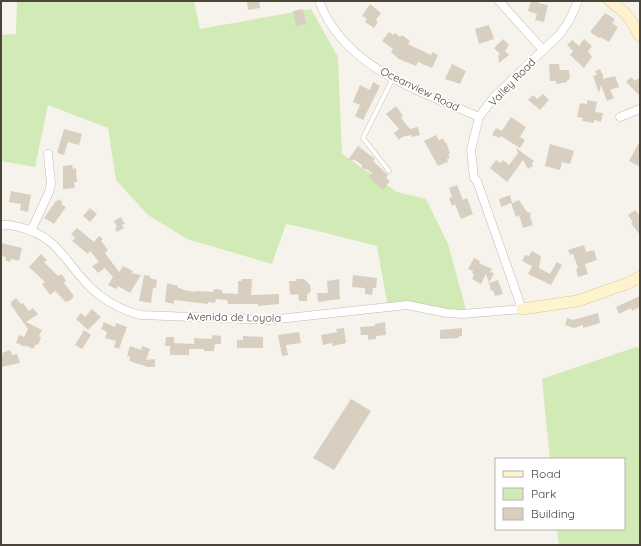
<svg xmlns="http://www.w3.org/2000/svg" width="641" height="546" viewBox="0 0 641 546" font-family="Quicksand,sans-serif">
  <rect width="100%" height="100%" fill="#f6f3ec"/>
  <g fill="#d2eab5">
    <polygon points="17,1 194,1 200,29 311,9 338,57 342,154 397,192 426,199 448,244 468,317 445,313 388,307 377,246 310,229 286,224 272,264 187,239 148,215 116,180 108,128 48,105 35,167 1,161 1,35 16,34"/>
    <polygon points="636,347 640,348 640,545 559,545 557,529 624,529 624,459 550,459 542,379"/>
  </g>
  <g fill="#d8cfc1">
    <polygon points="247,1 259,1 260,8 248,10"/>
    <polygon points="531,1 539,1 538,3 548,5 544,22 535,20 537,14 528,11"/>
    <polygon points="370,4 381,13 376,20 378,22 374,28 365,22 367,19 362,16"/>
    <polygon points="303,9 306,24 296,26 293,11"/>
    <polygon points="605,13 615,19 612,23 618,27 609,42 600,37 599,38 590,32"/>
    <polygon points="489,25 494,39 479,44 475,29"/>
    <polygon points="389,32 393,35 395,33 400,37 402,35 410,41 408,44 431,55 432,52 438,55 432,68 418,62 416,66 399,59 391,52 393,49 382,41"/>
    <polygon points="503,39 509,45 505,51 509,55 499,63 498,56 500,54 494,48"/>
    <polygon points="584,39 592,46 588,51 592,57 584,68 570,55 573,51 567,45 572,40 579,46"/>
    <polygon points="452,64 466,71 460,84 445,79"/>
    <polygon points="549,64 559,64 560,70 569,70 570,79 567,80 567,82 556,84 556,81 550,81"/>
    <polygon points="600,69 602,74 603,73 603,79 615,76 619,87 610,90 614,98 607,101 601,85 599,93 593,76 597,75 595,71"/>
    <polygon points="631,77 635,81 640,77 640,96 626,82"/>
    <polygon points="373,82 380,86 363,120 355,116 360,105 353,102 360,85 370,90"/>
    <polygon points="543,94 549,100 540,110 528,100 533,95 537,99"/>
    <polygon points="587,100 597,102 595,112 603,113 601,122 594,120 594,123 582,121 583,118 577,117 580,103 587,104"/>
    <polygon points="396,106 403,116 401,118 410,129 418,127 420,135 412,137 411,135 402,137 399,140 394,133 399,129 386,114"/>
    <polygon points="511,117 526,127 520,137 525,140 520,148 501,136 499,138 492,135 496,128 502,131"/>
    <polygon points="64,129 82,134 79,145 68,142 64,155 57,153"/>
    <polygon points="436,135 439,140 443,138 445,143 446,142 450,153 448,154 450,158 447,159 448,162 438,166 424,141"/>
    <polygon points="640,141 640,167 629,161"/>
    <polygon points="550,144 574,151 570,164 562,162 560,170 545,166"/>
    <polygon points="358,146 375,159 373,161 388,175 386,178 390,181 383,190 369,177 372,173 366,169 362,168 362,165 355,160 348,160"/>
    <polygon points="516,148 534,161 532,164 533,166 528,169 523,160 507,182 490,168 496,160 500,163 503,160 509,165 518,153"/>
    <polygon points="72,165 73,169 76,168 77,182 74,182 75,188 63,189 63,166"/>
    <polygon points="457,185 463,200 467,198 473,214 461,219 455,204 452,206 449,198 452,197 449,188"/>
    <polygon points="11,191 31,195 28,212 20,210 21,204 9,202"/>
    <polygon points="510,195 512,203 519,200 527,212 531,213 530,216 533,225 523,228 519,215 516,217 511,203 501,207 499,199"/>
    <polygon points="58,199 63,202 61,204 66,207 54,224 44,218 56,201 57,201"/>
    <polygon points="90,208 97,214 90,222 83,216"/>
    <polygon points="635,210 640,216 640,235 631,223 633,222 628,215"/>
    <polygon points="121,217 125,224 122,225 124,228 117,232 115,228 117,227 114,221"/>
    <polygon points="77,228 94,242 99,236 103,239 101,241 108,250 105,253 119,272 123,266 133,271 131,273 141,275 130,293 118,286 116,289 108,285 113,277 105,268 98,273 92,266 99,262 90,251 88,254 72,241 75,238 71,234"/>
    <polygon points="1,243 22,248 19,261 11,259 10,262 5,260 6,257 2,256 3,252 1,252"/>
    <polygon points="584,245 586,252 594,250 597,260 585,264 588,274 578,277 576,269 578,268 573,254 570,255 568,250"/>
    <polygon points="532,251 541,256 539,268 550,274 557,262 562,265 551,285 528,274 532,266 522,261 525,255 529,256"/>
    <polygon points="41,254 47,260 44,262 58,276 61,274 64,277 66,281 64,283 74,296 71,300 66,302 55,291 50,295 42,284 45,282 29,267"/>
    <polygon points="474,258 480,261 479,263 492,269 490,272 494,273 489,283 486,274 481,284 472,279 474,275 472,273 473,271 468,269"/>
    <polygon points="144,275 150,276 150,278 157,280 156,288 153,288 151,303 139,301"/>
    <polygon points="353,275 377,278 376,288 373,288 372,295 365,294 365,288 352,287"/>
    <polygon points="242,279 252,279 251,295 279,294 279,304 258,306 258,304 228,304 227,300 216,299 215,303 208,302 208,304 174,300 174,304 165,302 167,283 178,286 178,288 183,289 183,290 196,292 196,291 213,292 214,289 222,290 222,293 238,294 238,281 241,281"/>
    <polygon points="296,279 304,279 310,285 311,291 307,295 307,301 299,301 298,294 291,295 290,293 289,281 297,281"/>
    <polygon points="339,279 340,299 318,302 317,293 328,293 327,281"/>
    <polygon points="498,280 503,294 495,296 493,290 491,291 489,283"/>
    <polygon points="640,296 640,307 632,311 631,308 619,314 616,307"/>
    <polygon points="16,298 21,304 23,303 29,311 33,308 38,314 26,322 42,330 39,336 41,338 38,345 36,344 33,349 25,345 25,347 16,343 19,335 24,337 28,329 11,305 11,302"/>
    <polygon points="92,309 101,317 88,330 76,319 81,313 85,317"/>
    <polygon points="598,313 600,323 583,328 583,325 574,328 565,325 567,318 573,320"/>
    <polygon points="104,322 115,327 116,323 127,327 119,349 114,347 116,341 105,338 107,332 101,329"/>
    <polygon points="385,322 386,335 376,336 376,339 368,340 368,335 361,335 360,327 375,326 375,324"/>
    <polygon points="344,328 346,343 333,346 332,343 323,345 321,335 337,332 336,329"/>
    <polygon points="462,328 462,336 459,336 459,338 440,339 440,330"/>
    <polygon points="84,330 91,335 82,349 75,345"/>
    <polygon points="299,332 301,343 286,345 288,355 282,356 278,335"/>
    <polygon points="212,335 221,336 221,344 215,344 214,351 204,351 204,349 189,349 189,355 170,355 170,346 165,346 166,337 174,337 174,343 194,344 194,338 212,339"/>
    <polygon points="243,336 263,337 263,348 237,348 237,340 243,340"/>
    <polygon points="130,346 141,350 142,346 150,349 146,360 155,359 155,367 148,367 129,361 130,357 127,356"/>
    <polygon points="10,350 12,355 17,354 20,363 1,367 1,356 3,355 2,353"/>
    <polygon points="351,399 371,411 334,470 313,458"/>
  </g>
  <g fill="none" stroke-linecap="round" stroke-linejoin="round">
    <defs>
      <polyline id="lane" points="389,171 363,138 393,78"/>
      <g id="street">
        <path d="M319 1C344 68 420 91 479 117"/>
        <polyline points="499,1 543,50"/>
        <polyline points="620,117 640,109"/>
        <path d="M1 225C7 224 13 226 19 227 57 236 64 260 88 285 103 300 120 310 141 315L269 320 407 305 447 313 462 314 522 309 477 181 474 178 471 150 479 117 494 97 560 34 569 21 578 1"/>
        <polyline points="31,231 49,192 51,184 48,154"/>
      </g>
      <g id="secondary">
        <path d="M610 1C627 13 630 18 640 36"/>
        <polyline points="522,309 577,301 626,284 640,277"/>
      </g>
    </defs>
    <use href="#lane" stroke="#c2bbae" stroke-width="5"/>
    <use href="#street" stroke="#c2bbae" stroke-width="9"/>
    <use href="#secondary" stroke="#d6c79b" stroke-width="12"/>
    <use href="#lane" stroke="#fff" stroke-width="4"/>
    <use href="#street" stroke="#fff" stroke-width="8"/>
    <use href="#secondary" stroke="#fff3cd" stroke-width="11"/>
  </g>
  <g text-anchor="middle" stroke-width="3.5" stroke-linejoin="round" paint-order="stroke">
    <g font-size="11" fill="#4b4439" stroke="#fff">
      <text transform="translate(512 82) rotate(-46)" y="4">Valley Road</text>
      <text transform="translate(420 89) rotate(26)" y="4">Oceanview Road</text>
      <text transform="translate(234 317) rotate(1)" y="4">Avenida de Loyola</text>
    </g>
  </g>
  <rect width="641" height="546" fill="none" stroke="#4b4439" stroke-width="4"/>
  <rect x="495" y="458" width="130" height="72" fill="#ffffff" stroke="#b7b4b0"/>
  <rect x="503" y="471" width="20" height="6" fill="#fff3cd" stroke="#b7b4b0"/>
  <text x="531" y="478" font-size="12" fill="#4b4439">Road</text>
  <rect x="503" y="488" width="20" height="12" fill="#d2eab5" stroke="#b7b4b0"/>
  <text x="531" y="498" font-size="12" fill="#4b4439">Park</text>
  <rect x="503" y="508" width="20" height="12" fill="#d8cfc1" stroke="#b7b4b0"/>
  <text x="531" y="518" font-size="12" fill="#4b4439">Building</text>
</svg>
